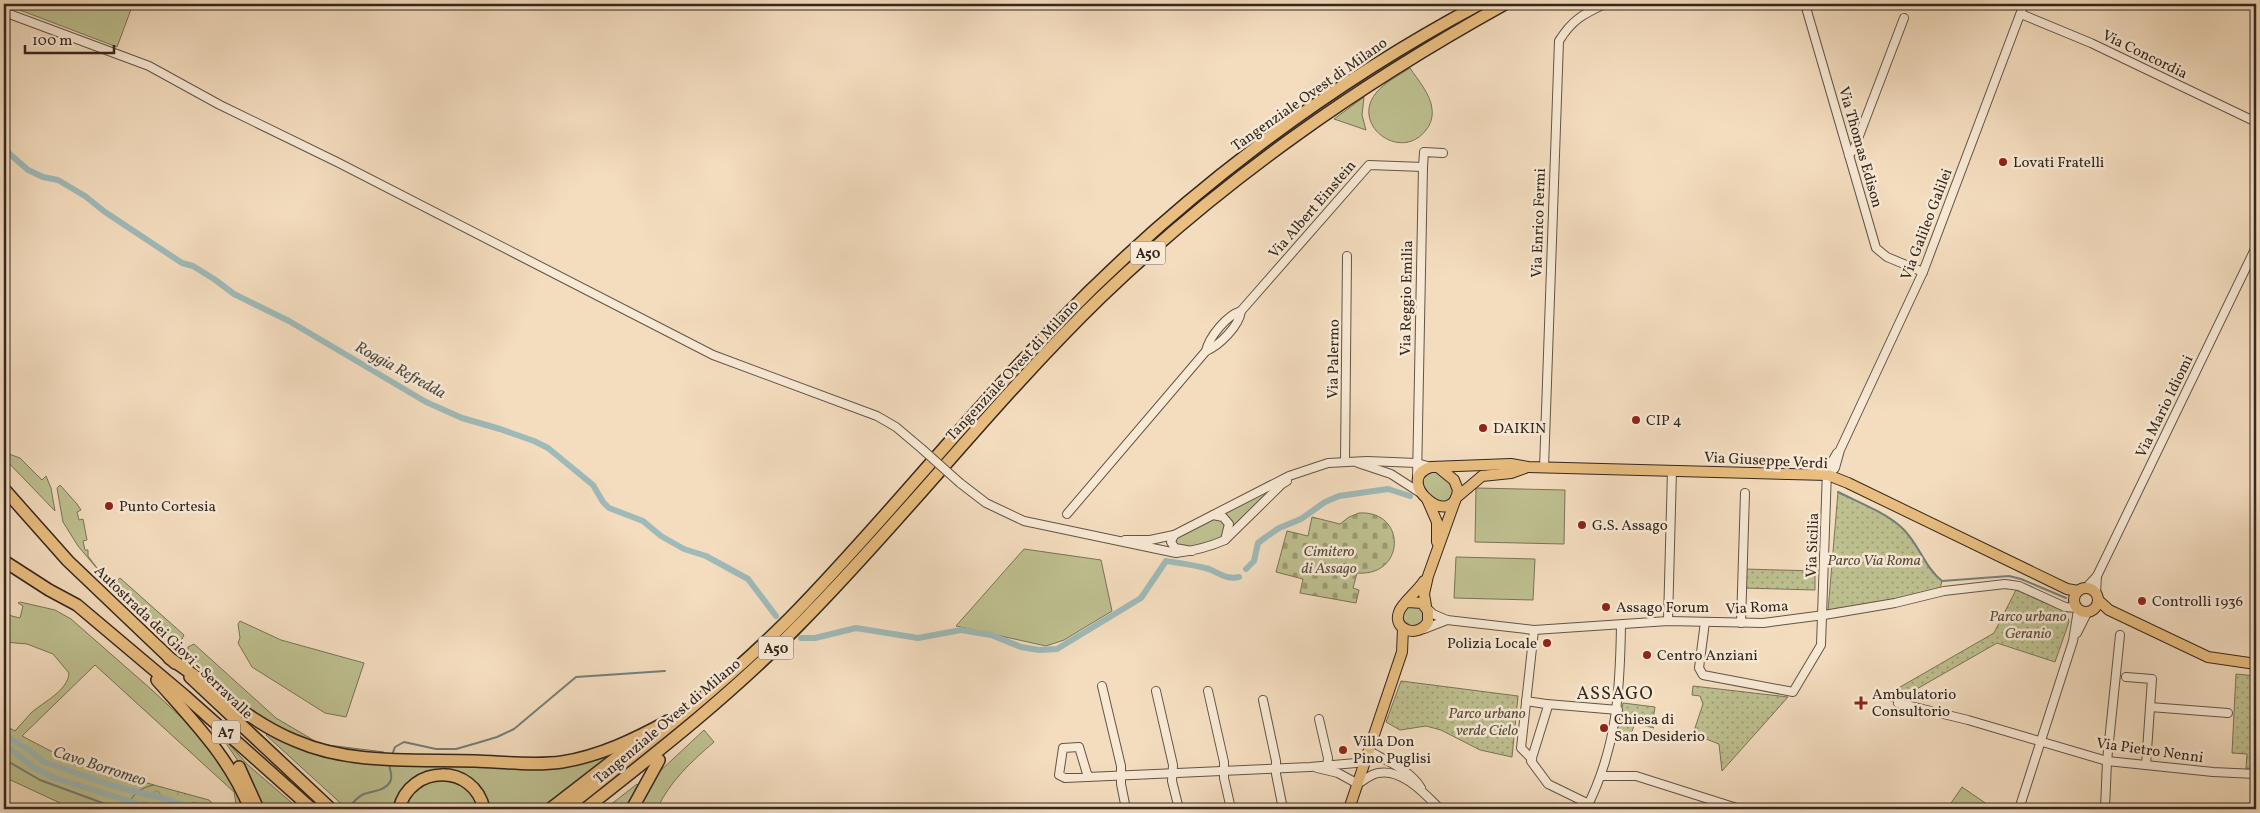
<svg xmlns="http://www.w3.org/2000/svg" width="2260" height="813" viewBox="0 0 2260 813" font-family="Vollkorn,serif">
  <defs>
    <pattern id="forest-crowns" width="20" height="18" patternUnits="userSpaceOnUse" patternTransform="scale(1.25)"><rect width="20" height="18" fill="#bec090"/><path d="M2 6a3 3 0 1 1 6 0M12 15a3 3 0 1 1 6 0" fill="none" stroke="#9b9c75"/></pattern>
    <pattern id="cemetery-stones" width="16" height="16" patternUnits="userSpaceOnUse" patternTransform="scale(1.25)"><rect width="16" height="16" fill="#bec090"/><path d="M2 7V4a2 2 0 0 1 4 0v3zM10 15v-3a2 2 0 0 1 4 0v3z" fill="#9b9c75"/></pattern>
    <pattern id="park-dots" width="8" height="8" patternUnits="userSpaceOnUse" patternTransform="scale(1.25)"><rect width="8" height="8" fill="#bec090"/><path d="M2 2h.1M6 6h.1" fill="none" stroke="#9b9c75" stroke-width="1.8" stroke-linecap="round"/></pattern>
  </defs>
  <rect width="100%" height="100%" fill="#f4ddbf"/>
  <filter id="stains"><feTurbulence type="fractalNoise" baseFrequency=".004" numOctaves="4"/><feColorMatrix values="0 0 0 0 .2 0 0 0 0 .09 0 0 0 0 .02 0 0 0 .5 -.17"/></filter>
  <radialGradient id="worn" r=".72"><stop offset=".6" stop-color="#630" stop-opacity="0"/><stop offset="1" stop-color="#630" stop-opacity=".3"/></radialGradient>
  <g fill="#bec090" stroke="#787458">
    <polygon points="4,4 133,4 117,47"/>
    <path d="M1410 68C1418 80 1431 95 1432 109 1433 116 1431 124 1426 130 1401 163 1350 125 1376 93 1385 82 1398 76 1410 68Z"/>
    <polygon points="1364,97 1362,115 1366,130 1334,119"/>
    <polygon points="9,454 20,458 42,480 46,476 51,488 55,511 4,458"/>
    <polygon points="1440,471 1454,488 1450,500 1441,503 1423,489 1423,476 1426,472"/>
    <polygon points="60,485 77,504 81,510 77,512 79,520 83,519 87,540 83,541 85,550 88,550 88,556 100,572 78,546 63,522 57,488"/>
    <polygon points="1274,487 1233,530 1222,514"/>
    <polygon points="1476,488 1565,490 1564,544 1475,542"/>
    <path d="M1216 517 1226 523V533C1215 546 1192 548 1176 546L1175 541 1179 536Z"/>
    <polygon points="1024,549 1101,560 1112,611 1064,640 1046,646 956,626"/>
    <polygon points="1456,557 1535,559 1533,600 1454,598"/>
    <polygon points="120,578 184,635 182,639 174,642 132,607 111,585"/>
    <path d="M20 602 55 610 71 619 152 690 198 733 215 753 247 809H237L234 792 95 665 22 736 66 759 154 785C139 788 132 795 126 809H73L4 777V725L15 731C20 725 26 719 31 713 43 702 68 691 69 673L53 654 27 644 4 642V614L20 618 23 606 18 603Z"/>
    <path d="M1414 604 1421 606 1426 616 1423 623 1413 627 1404 621C1401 612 1405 606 1414 604Z"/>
    <polygon points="240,621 281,640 364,663 346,717 325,713 252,667 238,643 240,638 238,624"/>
    <path d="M194 644 276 718 320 744 384 752 382 755C334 752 290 739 250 711 227 695 207 674 188 655V647Z"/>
    <path d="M704 730 714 742C691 762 670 781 657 809H636L658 773Z"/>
    <path d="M269 732 316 752 531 767 617 750 548 809H489C481 779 471 780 443 778 437 777 426 774 420 776 405 779 399 797 395 809H347L266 735Z"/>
    <polygon points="219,733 248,765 299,809 261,809 247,774"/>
    <path d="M447 779 467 787 481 809H403C414 787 423 782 447 779Z"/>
    <polygon points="637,784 639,787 628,809 605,809"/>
    <polygon points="1962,787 1994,809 1955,809 1949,806"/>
  </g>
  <path fill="url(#forest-crowns)" stroke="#787458" d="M154 785 209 800 219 809H126C132 795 139 788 154 785Z"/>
  <path fill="url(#cemetery-stones)" stroke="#787458" d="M1359 513C1407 510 1406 577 1357 573L1353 588 1359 590 1356 603 1300 593 1303 579 1276 572 1287 531 1308 536 1312 517 1340 524 1349 517Z"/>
  <g fill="url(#park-dots)" stroke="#787458">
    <path d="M1838 492C1858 502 1882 511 1900 526 1918 541 1924 566 1942 581L1940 589 1896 599 1828 611Z"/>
    <polygon points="1744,569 1815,571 1815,590 1744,588"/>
    <polygon points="2016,590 2067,612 2069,622 2055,662 1997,643 1894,702 1881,698 1994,633"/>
    <polygon points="2236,674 2256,676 2256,769 2246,769 2247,754 2232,753"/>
    <polygon points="1401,681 1518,696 1512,757 1480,750 1441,730 1426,726 1400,730 1386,722"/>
    <polygon points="1693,686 1788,697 1722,771 1719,744 1693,734 1703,704 1700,696 1692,695"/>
    <polygon points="1623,703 1655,707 1652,726 1654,728 1635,723 1628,742 1616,737"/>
  </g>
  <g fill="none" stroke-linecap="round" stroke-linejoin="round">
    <g stroke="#737f7b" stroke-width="2">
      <path d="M1838 492C1858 502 1882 511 1900 526 1918 541 1924 567 1942 581L2009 576 2021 579 2066 598"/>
      <polyline points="392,755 395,747 404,742 436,749 456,749 477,743 497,737 514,729 576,677 665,671"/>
      <polyline points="4,759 40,780 119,809"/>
      <path d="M348 809C352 804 356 798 362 795 370 791 384 792 390 782 394 775 388 769 390 763"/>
    </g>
    <g stroke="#9ebab9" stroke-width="6">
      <polyline points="4,149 28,170 43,177 58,180 85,196 105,212 182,263 193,266 214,279 234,294 289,321 426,402 462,418 500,429 534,441 548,448 593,485 603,502 609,508 643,521 661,536 684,549 706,556 748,579 776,616"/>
      <polyline points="1246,569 1254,561 1258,543 1266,537 1279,528 1301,519 1325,502 1339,496 1388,489 1410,496"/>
      <path d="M801 638H815L856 628 918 638 961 630 991 635 1021 647 1039 650 1057 649 1141 598 1166 561C1180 563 1195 565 1209 569 1219 573 1227 580 1239 577"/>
      <polyline points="4,735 28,749 44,762 114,786 169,800 193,809"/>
      <polyline points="4,746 12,750 33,767 55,778 154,809"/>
    </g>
    <defs>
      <g id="minor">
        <polyline points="1805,4 1876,248 1887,257 1923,272"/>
        <polyline points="4,12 149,66 220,105 337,162 713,355 877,416 896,427 922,449"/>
        <polyline points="2021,14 2091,43 2256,122"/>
        <polyline points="1849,155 1854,149 1904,18"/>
        <path d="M1206 351C1209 337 1227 315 1241 311L1369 165 1423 167"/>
        <polyline points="1345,462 1347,256"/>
        <polyline points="1358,463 1391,474 1422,494"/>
        <path d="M1544 468 1559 41C1572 20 1583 14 1605 4"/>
        <polyline points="1828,475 1835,468 1840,450 1923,272 2024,4"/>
        <polyline points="1417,479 1423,167 1424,152 1443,153"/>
        <path d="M960 483 986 503 1024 521 1176 553C1193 551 1209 547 1225 540L1229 524 1223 517 1213 515 1174 535 1171 542 1175 548 1192 551"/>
        <path d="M1067 514 1206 351C1220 345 1239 326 1241 311"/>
        <polyline points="1213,515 1289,476 1328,463 1367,461 1417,463 1431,467"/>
        <polyline points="1125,540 1150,540 1174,535"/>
        <polyline points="1225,540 1282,484 1287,481"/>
        <polyline points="2086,588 2097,576 2256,247"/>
        <polyline points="2096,593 2097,576"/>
        <polyline points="1427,608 1433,614 1447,620 1534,630 1668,621 1763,623 1824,615 1895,603 1944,591 2005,584 2019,586 2065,607 2076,608"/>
        <polyline points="1668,621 1672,470"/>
        <polyline points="1705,622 1699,668 1703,675 1793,692 1821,645 1827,470 1837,453"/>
        <polyline points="1741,623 1745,493"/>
        <polyline points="1424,629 1447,620"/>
        <polyline points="2077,633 2087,613"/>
        <polyline points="2126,677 2152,679 2146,765"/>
        <polyline points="1102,686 1121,766 1121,784 1126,809"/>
        <polyline points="1156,691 1173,765 1172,781 1179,809"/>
        <polyline points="1208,691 1224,762 1224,778 1231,809"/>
        <polyline points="1263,700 1276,761 1276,774 1283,809"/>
        <polyline points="1526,701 1546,704 1548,706 1531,761 1548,784 1589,804"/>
        <polyline points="1898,703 1968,720 2107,761 2213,772 2256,774"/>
        <polyline points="1547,704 1618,710"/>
        <polyline points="2150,707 2228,713"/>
        <polyline points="1319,719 1328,758 1327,768"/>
        <path d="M1369 751C1387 761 1410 770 1421 788"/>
        <polyline points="1532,759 1521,748 1534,630"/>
        <path d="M1317 768 1338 773 1358 784C1364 780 1371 774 1378 773 1402 768 1425 794 1440 809"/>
        <polyline points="1601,776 1636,776 1740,809"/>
        <polyline points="1088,777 1079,747 1063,748 1059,775 1065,778 1310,767 1356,763 1366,761"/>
        <path d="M1586 809C1617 748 1620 692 1621 625"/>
        <polyline points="2019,809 2073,641 2078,610"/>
        <polyline points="2105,809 2107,761 2120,635"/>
      </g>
      <g id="major">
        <path d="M1438 467 1454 480 1458 490C1453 533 1391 480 1431 467L1511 464 1528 467 1828 475 1848 483 2067 589 2078 591"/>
        <polyline points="1427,499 1437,522 1437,542"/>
        <circle cx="2086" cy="600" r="12"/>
        <polyline points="2098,600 2109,610 2208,657 2256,664"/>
        <path d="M1408 602 1422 603 1428 611V622C1419 638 1392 631 1399 612 1401 604 1419 590 1424 581"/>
        <polyline points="1426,606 1424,594 1428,576 1456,498 1482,476 1511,473 1525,468"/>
        <polyline points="1349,809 1402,652 1403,628"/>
      </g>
      <g id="highway">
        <polyline points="4,489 68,561 175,663"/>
        <polyline points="4,561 49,590 77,605 185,696 312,809"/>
        <path d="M169 658C211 685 249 722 296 741 351 765 416 759 475 761 504 762 534 766 562 762 600 756 635 739 668 721"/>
        <polyline points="190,677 331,809"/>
        <path d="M157 680C193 721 230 758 250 809"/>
        <polyline points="239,767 258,809"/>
        <path d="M399 809C410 764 474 763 484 809"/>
        <polyline points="550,809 638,741"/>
        <path d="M565 809C642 748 720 688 790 618 882 524 964 420 1055 326 1178 198 1324 87 1480 4"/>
        <path d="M585 809C659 751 734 692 800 624 904 519 995 400 1101 297 1224 179 1357 86 1505 4"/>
        <polyline points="632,809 659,760"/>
      </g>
    </defs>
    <use href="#minor" stroke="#635447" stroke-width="10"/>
    <use href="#major" stroke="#33271f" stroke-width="12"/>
    <use href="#highway" stroke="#33271f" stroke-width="14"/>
    <use href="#minor" stroke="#f8e9d5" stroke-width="8"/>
    <use href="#major" stroke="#eabe80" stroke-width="10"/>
    <use href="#highway" stroke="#eabe80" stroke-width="11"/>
    <defs>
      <polyline id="minor-bridge" points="922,449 960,483"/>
    </defs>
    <use href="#minor-bridge" stroke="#635447" stroke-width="10" stroke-linecap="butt"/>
    <use href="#minor-bridge" stroke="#f8e9d5" stroke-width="8"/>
  </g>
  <g fill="#8f2418" stroke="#f8e9d5" stroke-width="2">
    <circle cx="2003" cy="162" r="5"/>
    <circle cx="1636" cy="420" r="5"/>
    <circle cx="1483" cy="428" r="5"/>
    <circle cx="109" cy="506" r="5"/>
    <circle cx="1582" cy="525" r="5"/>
    <circle cx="2142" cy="601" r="5"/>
    <circle cx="1606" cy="607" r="5"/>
    <circle cx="1547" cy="643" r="5"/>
    <circle cx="1647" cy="655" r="5"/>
    <path d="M1858.5 695.5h5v5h5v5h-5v5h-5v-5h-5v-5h5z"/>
    <circle cx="1604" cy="728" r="5"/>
    <circle cx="1343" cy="750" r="5"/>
  </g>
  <g text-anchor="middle" stroke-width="5" stroke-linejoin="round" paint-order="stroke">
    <g fill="#f8e9d5" stroke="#6e6156" stroke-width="1">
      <rect x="1130.5" y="241.5" width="35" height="23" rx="4"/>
      <rect x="758.5" y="636.5" width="35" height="23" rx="4"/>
      <rect x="212" y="720.5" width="28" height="23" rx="4"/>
    </g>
    <g font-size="14" font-weight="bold" fill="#33271f">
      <text x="1148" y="258">A50</text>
      <text x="776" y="653">A50</text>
      <text x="226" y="737">A7</text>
    </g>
    <g font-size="15" fill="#33271f" stroke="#f8e9d5">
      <text transform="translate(2145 54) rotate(26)" y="5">Via Concordia</text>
      <text transform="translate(1309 94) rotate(-35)" y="5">Tangenziale Ovest di Milano</text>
      <text transform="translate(1861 147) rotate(74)" y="5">Via Thomas Edison</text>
      <text transform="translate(1312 209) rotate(-49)" y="5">Via Albert Einstein</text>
      <text transform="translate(1538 223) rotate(-88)" y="5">Via Enrico Fermi</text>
      <text transform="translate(1926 224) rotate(-69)" y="5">Via Galileo Galilei</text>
      <text transform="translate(1406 298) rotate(-89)" y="5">Via Reggio Emilia</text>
      <text transform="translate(1333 359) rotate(-89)" y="5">Via Palermo</text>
      <text transform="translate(1012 370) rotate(-47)" y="5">Tangenziale Ovest di Milano</text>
      <text transform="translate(2164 406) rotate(-64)" y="5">Via Mario Idiomi</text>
      <text transform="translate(1766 460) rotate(3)" y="5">Via Giuseppe Verdi</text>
      <text transform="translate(1812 545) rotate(-88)" y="5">Via Sicilia</text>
      <text transform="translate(1757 607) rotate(-3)" y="5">Via Roma</text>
      <text transform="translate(174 642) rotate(44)" y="5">Autostrada dei Giovi - Serravalle</text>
      <text transform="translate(667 721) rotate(-40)" y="5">Tangenziale Ovest di Milano</text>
      <text transform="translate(2150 750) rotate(8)" y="5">Via Pietro Nenni</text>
    </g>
    <g font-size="15" fill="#33271f" stroke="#f8e9d5" text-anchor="start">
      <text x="2013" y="167">Lovati Fratelli</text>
      <text x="1646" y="425">CIP 4</text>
      <text x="1493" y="433">DAIKIN</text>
      <text x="119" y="511">Punto Cortesia</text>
      <text x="1592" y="530">G.S. Assago</text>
      <text x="2152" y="606">Controlli 1936</text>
      <text x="1616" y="612">Assago Forum</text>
      <text x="1537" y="648" text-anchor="end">Polizia Locale</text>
      <text x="1657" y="660">Centro Anziani</text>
      <text x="1872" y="699">Ambulatorio<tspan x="1872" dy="17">Consultorio</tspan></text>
      <text x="1614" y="724">Chiesa di<tspan x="1614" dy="17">San Desiderio</tspan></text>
      <text x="1353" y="746">Villa Don<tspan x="1353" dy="17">Pino Puglisi</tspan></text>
    </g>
    <g font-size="15" font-style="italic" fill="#564d3b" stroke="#f8e9d5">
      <text x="1329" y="556">Cimitero<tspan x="1329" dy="17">di Assago</tspan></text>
      <text x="1874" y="565">Parco Via Roma</text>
      <text x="2028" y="621">Parco urbano<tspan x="2028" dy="17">Geranio</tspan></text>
      <text x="1487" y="718">Parco urbano<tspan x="1487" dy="17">verde Cielo</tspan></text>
    </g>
    <g font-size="16" font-style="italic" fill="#4e4c46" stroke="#f8e9d5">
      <text transform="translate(401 369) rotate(29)" y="6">Roggia Refredda</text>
      <text transform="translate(100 765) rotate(18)" y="6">Cavo Borromeo</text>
    </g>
    <g font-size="18" letter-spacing="1" fill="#33271f" stroke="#f8e9d5">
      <text x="1615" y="699">ASSAGO</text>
    </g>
  </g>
  <rect width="2260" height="813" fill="none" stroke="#f4ddbf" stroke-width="20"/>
  <rect x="5" y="5" width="2250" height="803" fill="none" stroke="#33271f" stroke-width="2.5"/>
  <rect x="10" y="10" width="2240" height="793" fill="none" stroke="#33271f"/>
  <path d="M25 45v8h89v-8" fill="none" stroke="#33271f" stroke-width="2.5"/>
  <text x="32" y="45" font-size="15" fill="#33271f" stroke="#f8e9d5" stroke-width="4" paint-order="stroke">100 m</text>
  <rect width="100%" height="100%" filter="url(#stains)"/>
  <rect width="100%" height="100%" fill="url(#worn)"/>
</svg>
